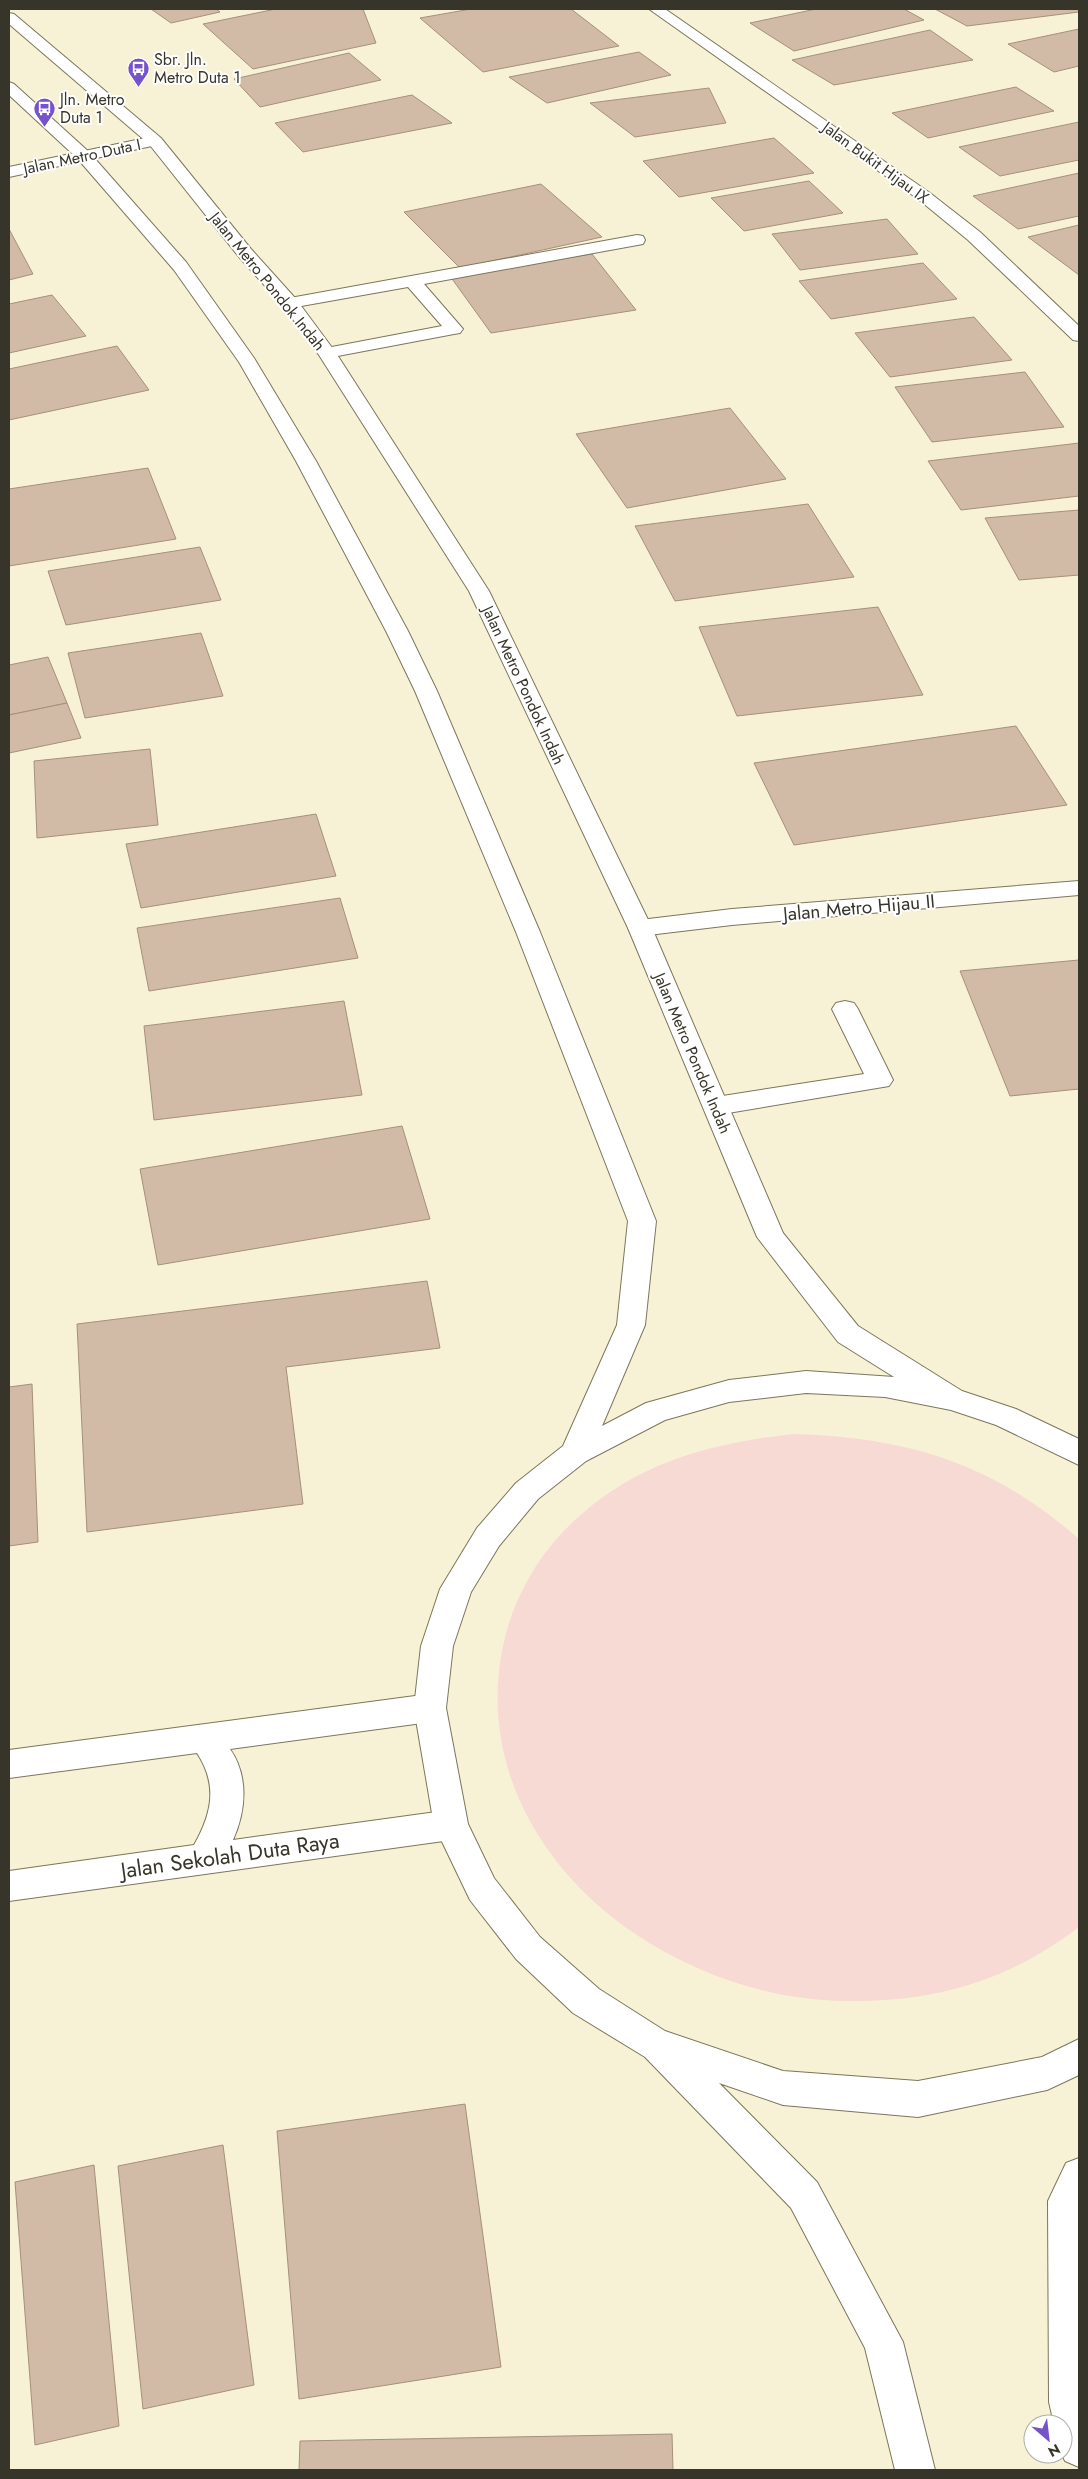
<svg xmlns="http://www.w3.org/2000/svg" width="1088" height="2479" viewBox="0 0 1088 2479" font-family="Jost,sans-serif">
  <rect width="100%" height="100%" fill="#f7f2d5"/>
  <path fill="#f7dad4" d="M793 1434C906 1437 993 1463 1079 1539V1927C1010 1980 936 2002 849 2001 785 2001 721 1983 665 1952 555 1892 478 1779 502 1651 512 1598 541 1548 583 1513 644 1460 715 1443 793 1434Z"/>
  <g fill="#d2bba6" stroke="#a5907b">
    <polygon points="151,9 216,9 220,12 171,23"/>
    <polygon points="276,9 363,9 376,43 253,69 203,24"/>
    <polygon points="471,9 571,9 619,46 483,72 420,18"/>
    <polygon points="816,9 904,9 924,20 794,51 750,23"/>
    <polygon points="935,9 1079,9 1079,12 967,26"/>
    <polygon points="1079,29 1079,66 1054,72 1008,44"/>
    <polygon points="930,30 973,60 834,85 792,60"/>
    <polygon points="639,52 671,75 547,103 509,77"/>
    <polygon points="349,53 381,80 260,107 234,79"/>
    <polygon points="1016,87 1054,111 928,138 892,113"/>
    <polygon points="709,88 726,123 635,137 590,103"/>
    <polygon points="412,95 452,123 303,152 275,123"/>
    <polygon points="1079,122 1079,160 1000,176 959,147"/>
    <polygon points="774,138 814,173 679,197 643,161"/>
    <polygon points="1079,173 1079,216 1018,229 973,196"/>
    <polygon points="809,181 843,213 744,231 711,198"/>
    <polygon points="541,184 602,237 460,268 404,212"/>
    <polygon points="887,219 918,254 800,270 772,234"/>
    <polygon points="1079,225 1079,275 1028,237"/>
    <polygon points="9,229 33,274 9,280"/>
    <polygon points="592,254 636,310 491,333 450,276"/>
    <polygon points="923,263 957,299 831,319 799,281"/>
    <polygon points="52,295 86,336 9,353 9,304"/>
    <polygon points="974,317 1012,360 890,377 855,333"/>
    <polygon points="117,346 149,390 9,420 9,369"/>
    <polygon points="1025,372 1064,427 932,442 895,387"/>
    <polygon points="730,408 786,479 627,508 576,434"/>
    <polygon points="1079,443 1079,496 961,510 928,461"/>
    <polygon points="148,468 176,539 9,566 9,489"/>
    <polygon points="808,504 854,577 675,601 635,526"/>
    <polygon points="1079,510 1079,575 1019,580 985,518"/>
    <polygon points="200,547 221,600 66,625 48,571"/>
    <polygon points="878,607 923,695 737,716 699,627"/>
    <polygon points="201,633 223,696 85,718 68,653"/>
    <polygon points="48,657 67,703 9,715 9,665"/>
    <polygon points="67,703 81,738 9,753 9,715"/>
    <polygon points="1016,726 1067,805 794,845 754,763"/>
    <polygon points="150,749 158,825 37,838 34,761"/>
    <polygon points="316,814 336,876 141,908 126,844"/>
    <polygon points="340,898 358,958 149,991 137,928"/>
    <polygon points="1079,960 1079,1089 1010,1096 960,971"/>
    <polygon points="344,1001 362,1095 154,1120 144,1026"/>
    <polygon points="402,1126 430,1219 158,1265 140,1169"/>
    <polygon points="427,1281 440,1348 286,1367 303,1504 87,1532 77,1324"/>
    <polygon points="32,1384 38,1542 9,1546 9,1387"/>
    <polygon points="465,2104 501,2367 299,2399 277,2131"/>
    <polygon points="223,2145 254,2385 143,2409 118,2166"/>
    <polygon points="94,2165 119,2426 35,2445 15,2182"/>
    <polygon points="672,2434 673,2470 299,2470 300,2441"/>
  </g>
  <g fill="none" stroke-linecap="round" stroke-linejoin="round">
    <defs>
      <g id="service">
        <polygon points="637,235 643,236 645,240 643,244 424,284 463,329 460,333 454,334 327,358 321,357 318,353 321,349 442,326 408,287 290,308 284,307 281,303 284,299 290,298"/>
        <polygon points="845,1001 854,1003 858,1009 893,1080 889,1086 716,1115 707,1112 703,1106 707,1100 716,1097 864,1074 832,1009 836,1003"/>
      </g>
      <g id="minor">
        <polygon points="649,9 665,9 930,193 980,232 1079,326 1079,341 1073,340 968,240 918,199"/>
        <polygon points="155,136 163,141 161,144 9,177 9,167"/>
        <polygon points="1079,881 1079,895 732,925 640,936 631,933 628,928 631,923 640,920 732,909"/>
      </g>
      <path id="tertiary" d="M430 1694 441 1698 446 1708 441 1718 430 1722 230 1749C249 1776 246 1811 233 1840L451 1810 463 1815 468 1825 463 1835 451 1840 9 1901V1871L194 1845C212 1813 218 1785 197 1753L9 1778V1750Z"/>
      <g id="trunk">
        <polygon points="9,13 14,14 161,138 251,249 296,299 336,353 489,591 652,928 783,1233 858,1326 962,1391 1016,1409 1079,1439 1079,1465 996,1425 951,1410 885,1397 806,1393 729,1402 665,1420 586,1461 538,1499 499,1546 471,1592 453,1646 446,1708 468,1824 494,1878 540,1937 599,1989 665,2031 783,2071 918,2081 1042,2057 1079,2039 1079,2075 1047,2090 918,2117 783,2105 719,2083 817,2182 903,2342 935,2470 895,2470 865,2348 791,2208 645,2057 573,2013 516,1959 470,1900 434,1825 414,1708 421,1646 440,1589 477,1528 516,1483 563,1446 617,1325 628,1221 516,932 415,691 386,631 296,461 239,362 174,270 77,158 9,95 9,82 14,84 89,152 186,262 254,358 316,461 408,631 437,691 540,932 656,1221 645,1325 602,1426 646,1403 729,1380 806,1371 894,1377 838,1342 757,1237 628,928 469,591 319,355 284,307 239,257 149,144 9,24"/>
        <polygon points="1079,2158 1079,2467 1065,2461 1062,2454 1063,2424 1054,2424 1049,2402 1048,2201 1066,2163"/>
      </g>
    </defs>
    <use href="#service" stroke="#7b765c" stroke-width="2"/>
    <use href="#minor" stroke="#7b765c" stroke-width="2"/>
    <use href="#tertiary" stroke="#7b765c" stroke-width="2"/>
    <use href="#trunk" stroke="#7b765c" stroke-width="2"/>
    <use href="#service" fill="#fff" fill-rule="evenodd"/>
    <use href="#minor" fill="#fff" fill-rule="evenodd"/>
    <use href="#tertiary" fill="#fff" fill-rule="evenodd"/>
    <use href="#trunk" fill="#fff" fill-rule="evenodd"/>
  </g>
  <defs>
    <symbol id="bus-pin" viewBox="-11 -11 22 30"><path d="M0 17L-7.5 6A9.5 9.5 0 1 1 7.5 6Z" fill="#7652cb" stroke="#fff"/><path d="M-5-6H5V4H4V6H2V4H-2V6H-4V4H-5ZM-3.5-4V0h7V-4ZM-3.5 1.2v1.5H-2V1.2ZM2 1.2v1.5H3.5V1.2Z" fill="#fff"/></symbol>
  </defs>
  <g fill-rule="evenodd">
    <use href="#bus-pin" x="126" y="56" width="25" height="34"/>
    <use href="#bus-pin" x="32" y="96" width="25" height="34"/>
  </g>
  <g text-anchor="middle" stroke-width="4" stroke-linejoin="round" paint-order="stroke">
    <g font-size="16" fill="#373529" stroke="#fff" text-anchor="start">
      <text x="154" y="65">Sbr. Jln.<tspan x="154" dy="18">Metro Duta 1</tspan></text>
      <text x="60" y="105">Jln. Metro<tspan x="60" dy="18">Duta 1</tspan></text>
    </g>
    <g font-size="16" fill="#373529" stroke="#fff">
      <text transform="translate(82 156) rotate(-12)" y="6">Jalan Metro Duta I</text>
      <text transform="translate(876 162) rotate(36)" y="6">Jalan Bukit Hijau IX</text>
      <text transform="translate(268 281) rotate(51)" y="6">Jalan Metro Pondok Indah</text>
      <text transform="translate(524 685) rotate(65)" y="6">Jalan Metro Pondok Indah</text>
      <text transform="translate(693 1053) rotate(67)" y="6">Jalan Metro Pondok Indah</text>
    </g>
    <g font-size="19" fill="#373529" stroke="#fff">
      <text transform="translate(859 907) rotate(-5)" y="7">Jalan Metro Hijau II</text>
    </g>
    <g font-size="22" fill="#373529" stroke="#fff">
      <text transform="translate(230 1855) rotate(-8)" y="8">Jalan Sekolah Duta Raya</text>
    </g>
  </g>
  <rect width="1088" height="2479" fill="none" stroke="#373529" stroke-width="20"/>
  <g transform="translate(1048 2439) rotate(152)"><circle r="24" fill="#ffffff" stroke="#afaea9"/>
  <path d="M0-4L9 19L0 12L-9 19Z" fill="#7652cb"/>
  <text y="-8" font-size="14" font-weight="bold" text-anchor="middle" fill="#373529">N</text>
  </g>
</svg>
